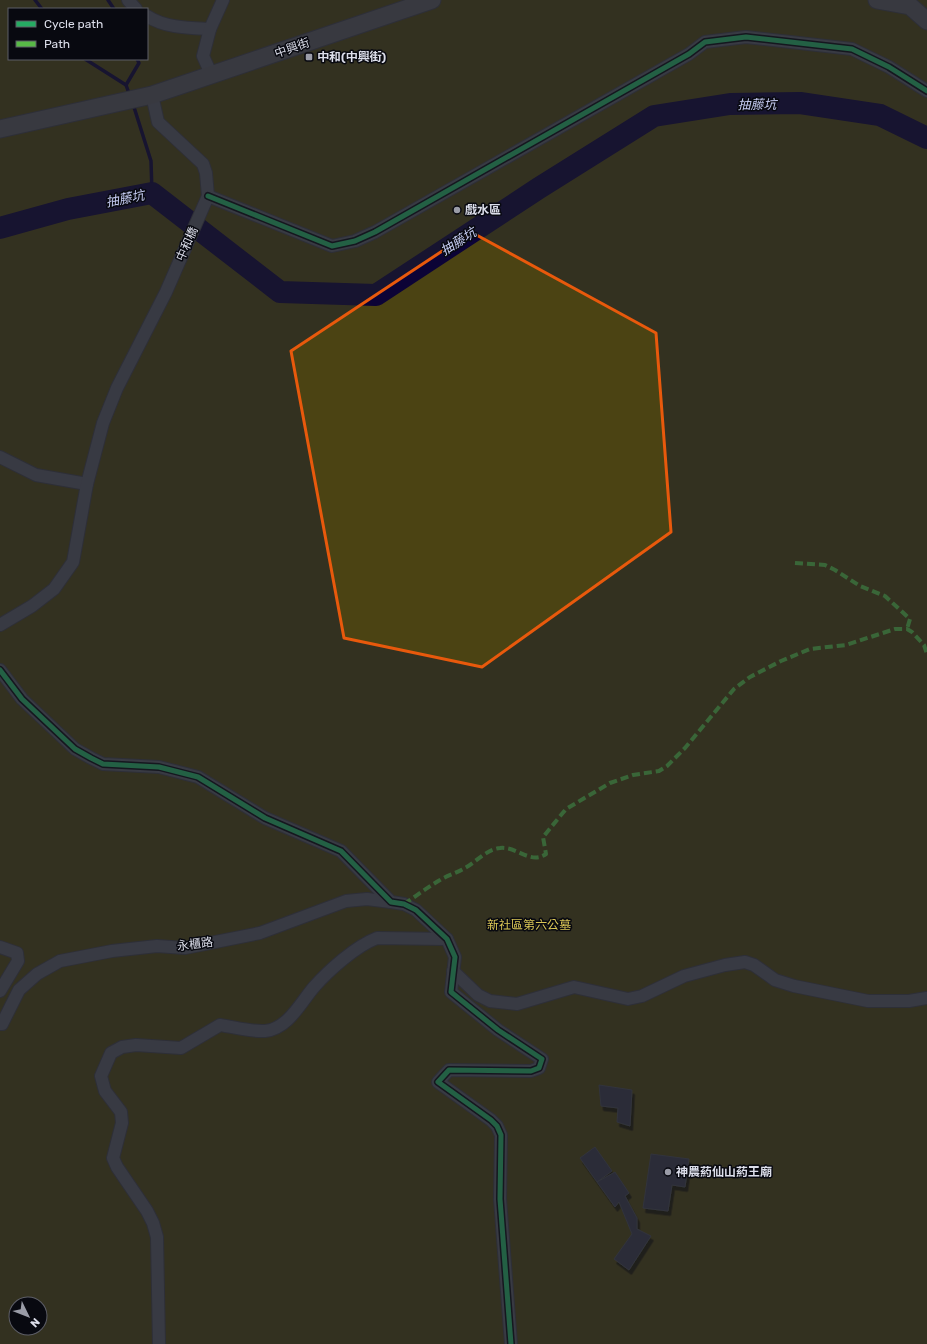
<svg xmlns="http://www.w3.org/2000/svg" width="927" height="1344" viewBox="0 0 927 1344" font-family="Rubik,'Noto Sans TC',sans-serif">
  <defs>
    <filter id="shadow"><feDropShadow dx="2.5" dy="4.5" stdDeviation="0" flood-color="#0009"/></filter>
  </defs>
  <rect width="100%" height="100%" fill="#20222b"/>
  <path fill="#4b4313" fill-rule="evenodd" d="M0 0H927V1344H0ZM9 9H147V59H9ZM16 1304H40V1328H16Z"/>
  <g fill="none" stroke-linecap="round" stroke-linejoin="round">
    <g stroke="#0c0336" stroke-width="3.5">
      <polyline points="35,0 42,9"/>
      <polyline points="108,0 114,9"/>
      <polyline points="85,59 126,85 130,96"/>
      <polyline points="126,85 139,63 137,59"/>
      <polyline points="133,104 151,161 152,193"/>
    </g>
    <polyline stroke="#0c0336" stroke-width="22" points="0,228 68,209 152,193 280,292 376,295 539,188 654,116 730,104 800,103 880,115 927,138"/>
  </g>
  <g fill="#373847" stroke="#464850" filter="url(#shadow)">
    <polygon points="599,1085 632,1090 630,1126 617,1122 618,1108 601,1106"/>
    <polygon points="595,1147 612,1171 597,1182 580,1158"/>
    <polygon points="651,1154 689,1159 685,1187 672,1185 668,1211 643,1208"/>
    <polygon points="615,1172 629,1193 625,1196 637,1218 637,1229 651,1236 629,1270 614,1259 632,1234 619,1202 615,1207 597,1182"/>
  </g>
  <g fill="none" stroke-linecap="round" stroke-linejoin="round">
    <defs>
      <g id="street">
        <polyline points="128,0 136,9"/>
        <path d="M147 16C165 28 189 28 210 29"/>
        <polyline points="212,76 203,56 210,29 223,0"/>
        <polyline points="208,196 332,246 355,241 375,232 689,54 705,42 746,37 852,49 889,67 927,91"/>
        <polyline points="0,457 36,475 87,484"/>
        <polyline points="0,625 32,606 54,589 73,562 87,484 103,423 117,388 166,292 208,196 206,173 203,164 158,122 152,95"/>
        <polyline points="0,670 22,699 75,749 91,758 103,764 159,767 198,777 265,818 341,851 391,902 404,904 416,910 447,939 455,957 451,992 498,1030 542,1059 539,1068 531,1071 449,1070 438,1082 491,1120 497,1126 501,1135 500,1199 511,1344"/>
        <polyline points="0,947 17,953 18,961 0,991"/>
        <polyline points="453,971 478,995 490,1001 517,1004 574,987 628,999 642,996 684,976 725,965 745,962 754,965 775,980 794,986 868,1001 909,1001 927,998"/>
        <polyline points="0,1024 2,1024 19,990 37,974 60,961 112,951 157,946 185,948 260,933 346,901 367,899 391,902"/>
        <path d="M159 1344 157 1237 153 1223 147 1211 117 1167 113 1158 122 1123 121 1112 105 1091 101 1076 111 1053 122 1047 136 1045 181 1048 220 1025C234 1027 251 1032 265 1031 288 1029 301 1002 314 987 329 970 356 946 377 938L447 939"/>
      </g>
      <g id="secondary">
        <polyline points="877,0 910,6 927,21"/>
        <polyline points="0,129 152,95 432,0"/>
      </g>
    </defs>
    <use href="#street" stroke="#3d3e46" stroke-width="14"/>
    <use href="#secondary" stroke="#3d3e46" stroke-width="19"/>
    <use href="#street" stroke="#56575f" stroke-width="12"/>
    <use href="#secondary" stroke="#55555a" stroke-width="17"/>
    <g stroke="#58b947" stroke-width="4" stroke-dasharray="8 4" stroke-linecap="butt">
      <polyline points="795,563 825,565 835,570 860,586 885,596 910,619 907,629"/>
      <path d="M404 904C416 896 428 887 440 880 448 875 457 873 465 868 476 862 487 849 500 848 517 846 530 865 546 854L543 837 566 809 610 783 633 775 659 771 667 766 685 748 734 689 750 677 781 661 810 649 846 645 895 629H907L912 632 924 645 927 654"/>
    </g>
    <defs>
      <g id="cycleway">
        <polyline points="208,196 332,246 355,241 375,232 689,54 705,42 746,37 852,49 889,67 927,91"/>
        <polyline points="0,670 22,699 75,749 91,758 103,764 159,767 198,777 265,818 341,851 391,902 404,904 416,910 447,939 455,957 451,992 498,1030 542,1059 539,1068 531,1071 449,1070 438,1082 491,1120 497,1126 501,1135 500,1199 511,1344"/>
      </g>
    </defs>
    <use href="#cycleway" stroke="#080910" stroke-width="8"/>
    <use href="#cycleway" stroke="#26ab63" stroke-width="5"/>
  </g>
  <path d="M0 0H927V1344H0ZM471 232 656 333 671 532 482 667 344 638 291 351Z" fill="#20222b" fill-opacity=".55" fill-rule="evenodd"/>
  <path fill="none" stroke="#e8590c" stroke-width="3" stroke-linejoin="round" d="M471 232 656 333 671 532 482 667 344 638 291 351Z"/>
  <g fill="#9a9ca7" stroke="#080910" stroke-width="1.5">
    <rect x="305" y="53" width="8" height="8" rx="2"/>
    <circle cx="457" cy="210" r="4"/>
    <circle cx="668" cy="1172" r="4"/>
  </g>
  <g text-anchor="middle" stroke-width="3" stroke-linejoin="round" paint-order="stroke">
    <g font-size="12" fill="#dcdeea" stroke="#080910">
      <text transform="translate(292 48) rotate(-19)" y="4">中興街</text>
      <text transform="translate(187 244) rotate(-66)" y="4">中和橋</text>
      <text transform="translate(195 944) rotate(-7)" y="4">永櫃路</text>
    </g>
    <g font-size="12" font-weight="bold" fill="#dcdeea" stroke="#080910" text-anchor="start">
      <text x="317" y="61">中和(中興街)</text>
      <text x="465" y="214">戲水區</text>
      <text x="676" y="1176">神農葯仙山葯王廟</text>
    </g>
    <g font-size="12" fill="#dac656" stroke="#080910">
      <text x="529" y="929">新社區第六公墓</text>
    </g>
    <g font-size="13" font-style="italic" fill="#c4caf0" stroke="#080910">
      <text transform="translate(757 104) rotate(-1)" y="5">抽藤坑</text>
      <text transform="translate(125 198) rotate(-11)" y="5">抽藤坑</text>
      <text transform="translate(458 241) rotate(-33)" y="5">抽藤坑</text>
    </g>
  </g>
  <rect x="8" y="8" width="140" height="52" fill="#080910" stroke="#5d5e67"/>
  <rect x="16" y="21" width="20" height="6" fill="#26ab63" stroke="#5d5e67"/>
  <text x="44" y="28" font-size="12" fill="#dcdeea">Cycle path</text>
  <rect x="16" y="41" width="20" height="6" fill="#58b947" stroke="#5d5e67"/>
  <text x="44" y="48" font-size="12" fill="#dcdeea">Path</text>
  <g transform="translate(28 1316) rotate(133)"><circle r="19" fill="#080910" stroke="#5d5e67"/>
  <path d="M0-3L7 15L0 10L-7 15Z" fill="#9a9ca7"/>
  <text y="-6" font-size="11" font-weight="bold" text-anchor="middle" fill="#dcdeea">N</text>
  </g>
</svg>
